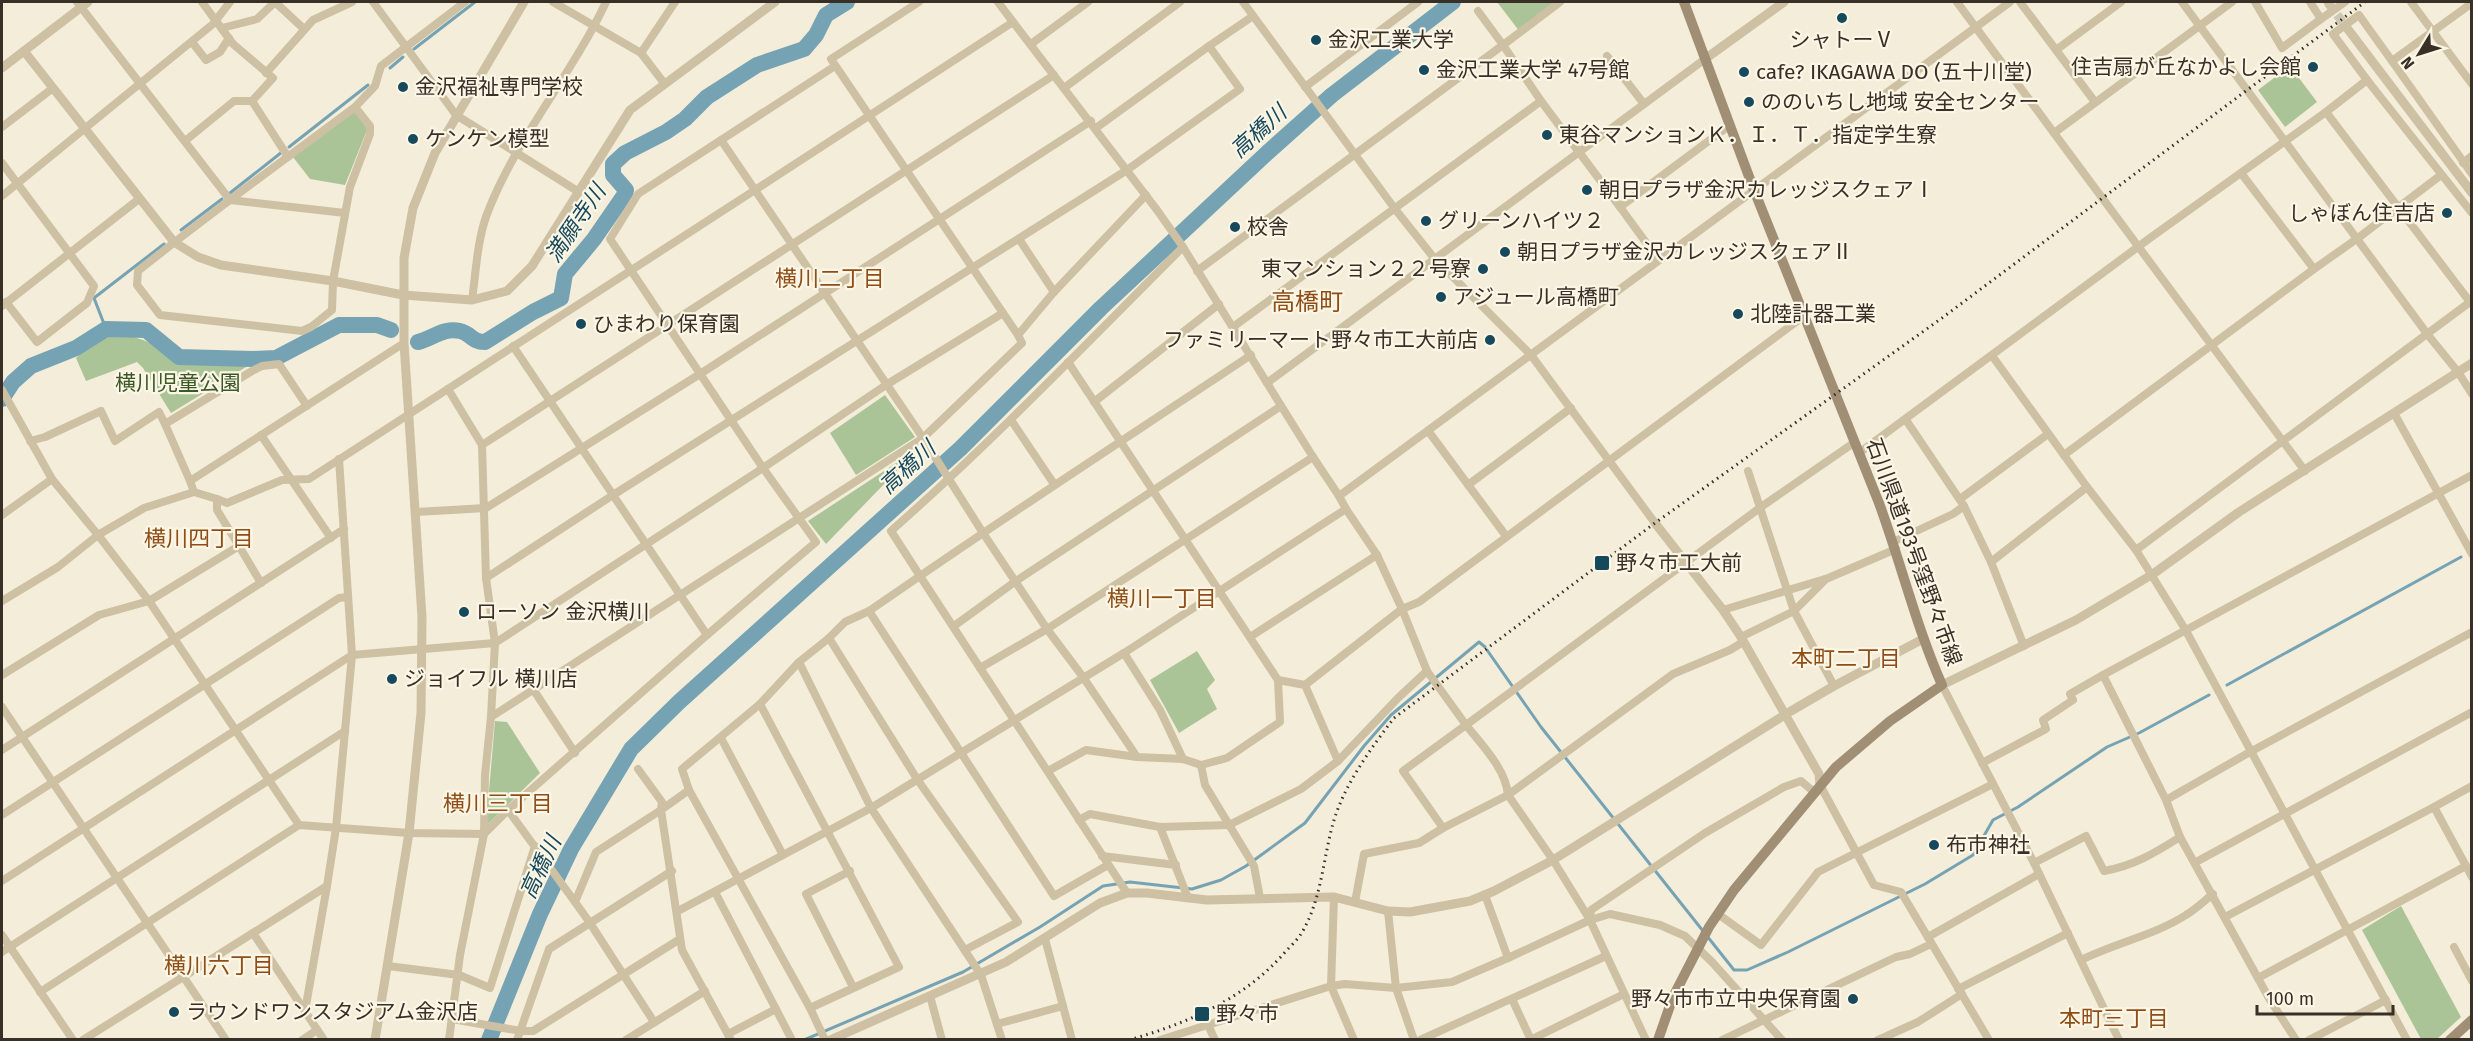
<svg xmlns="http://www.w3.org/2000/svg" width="2473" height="1041" viewBox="0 0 2473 1041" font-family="'Fira Sans','Noto Sans JP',sans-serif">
  <rect width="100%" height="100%" fill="#f4edd9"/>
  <g fill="#abc497">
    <polygon points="1497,2 1560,2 1520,32"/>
    <polygon points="2290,66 2317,102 2285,127 2258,90"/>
    <polygon points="355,111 364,120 367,130 345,185 310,179 293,157"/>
    <path d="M117 332C138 338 163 345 178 361L251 364 171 413 143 368 137 362 86 381 76 358 99 337Z"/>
    <polygon points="885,395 915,437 856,475 830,433"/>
    <polygon points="919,448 826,544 808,521"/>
    <polygon points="1197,651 1215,680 1207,689 1217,709 1179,733 1150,680"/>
    <polygon points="495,721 507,722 540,773 486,826"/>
    <polygon points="2401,906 2461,1017 2437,1039 2421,1039 2362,930"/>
  </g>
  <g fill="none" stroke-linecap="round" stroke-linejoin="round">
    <g stroke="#75a3b4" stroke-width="3">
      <polyline points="414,49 475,2"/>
      <polyline points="390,68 403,57"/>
      <polyline points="289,147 368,85"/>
      <polyline points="230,193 282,152"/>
      <polyline points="181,230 222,199"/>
      <polyline points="106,329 94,298 164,244"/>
      <polyline points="1487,650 1541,727 1734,970 1747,970 1788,952 1925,884 1973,855 1993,820 2018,807 2107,747 2139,733 2209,695"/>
      <polyline points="2227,685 2461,557"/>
      <polyline points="804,1040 963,972 1040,927 1103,886 1130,882 1192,889 1221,880 1246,866 1305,823 1364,746 1391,715 1479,642 1485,647"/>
    </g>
    <g stroke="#75a3b4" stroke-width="16">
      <path d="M418 342C433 338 444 327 460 331 471 333 471 342 485 342L533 312 561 298 565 274 594 239 625 194 626 190 613 175V164L625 153 666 132 685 119 707 97 757 65 804 49 816 35 826 15 847 2"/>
      <polyline points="2,399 13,382 31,366 76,348 106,329 146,330 179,357 252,359 276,358 339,325 377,325 391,330"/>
      <polyline points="489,1040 540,914 571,849 631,749 679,702 961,448 1101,308 1267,153 1332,95 1453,2"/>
    </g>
    <polyline stroke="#cec7b5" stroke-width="9" stroke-dasharray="9 4.5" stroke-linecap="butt" points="2329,4 2347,28"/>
    <g stroke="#cdc0a3" stroke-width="8">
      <polyline points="77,2 230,200 345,213"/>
      <polyline points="202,2 233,44 273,78 252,101"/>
      <polyline points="275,2 304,29"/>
      <polyline points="373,2 456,115 579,192"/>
      <polyline points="553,2 641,53"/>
      <polyline points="1243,2 1395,209 1434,258 1531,355 1655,523"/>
      <polyline points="1957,2 2054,133 2232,2"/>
      <polyline points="2020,2 2056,50 2121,2"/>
      <polyline points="2182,2 2428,335 2458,372 2472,394"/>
      <polyline points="2255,2 2282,48 2321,19"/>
      <polyline points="2310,2 2321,19 2345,2"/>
      <polyline points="2411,2 2472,84"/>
      <polyline points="2472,3 2392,61 2472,174"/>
      <polyline points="1013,22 1157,210 1183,247 1267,383 1705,59"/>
      <polyline points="222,28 257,19 275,2"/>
      <polyline points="192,42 206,60 220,52 229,38"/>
      <polyline points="1031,44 1088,2"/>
      <polyline points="2056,50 2095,102"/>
      <polyline points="1607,56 1644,104"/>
      <polyline points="266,73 313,20 352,2"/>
      <polyline points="2367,80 2333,34 2359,15 2392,61"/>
      <polyline points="664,83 641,53 675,2"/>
      <polyline points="1305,87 1418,2"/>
      <polyline points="1064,88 1180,2"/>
      <polyline points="1541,101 1620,207"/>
      <path d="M355 107 370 126V134L350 187 333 281 332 310 311 327 302 331 160 315 137 285 138 271C209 214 283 161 355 107L375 86 381 66 465 2"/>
      <polyline points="2,127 53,88"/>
      <polyline points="1096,128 1209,46"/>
      <polyline points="2054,133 2305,471"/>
      <polyline points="185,141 234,101 252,101 288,157"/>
      <polyline points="2,163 94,286 87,303 37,342 6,302"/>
      <polyline points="2463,163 2472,156"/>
      <polyline points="2241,173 2314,269 2358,238 2441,175"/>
      <polyline points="2,196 213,24 230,2"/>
      <polyline points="1019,239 1054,292"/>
      <polyline points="1658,259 1620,207 1730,125"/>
      <polyline points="1197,271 1503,45 1478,11"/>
      <path d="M472 300C476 272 477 241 487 214 516 138 572 75 606 2"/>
      <polyline points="2,306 139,199"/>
      <polyline points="1003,313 1018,335"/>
      <polyline points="1233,327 1541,101 1503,45 1560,2"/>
      <polyline points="1993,357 2087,487 2136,550 2185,629 2407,1040"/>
      <polyline points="1068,362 1278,680"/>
      <polyline points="1267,383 1313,457"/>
      <polyline points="448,389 482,445"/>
      <polyline points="2,390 52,479 98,535 144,508 194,492 217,499"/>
      <polyline points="1094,402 1219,304"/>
      <polyline points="2394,413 2472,554"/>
      <polyline points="1011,420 1054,484"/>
      <polyline points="165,424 190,481"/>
      <polyline points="1429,432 1506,536"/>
      <polyline points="261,435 331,538"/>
      <polyline points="30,441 45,437 101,411 115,441 159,412 165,424 252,371 262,366 279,364 307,406"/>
      <polyline points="1859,453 2150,238 2326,112 2367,80 2472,213"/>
      <polyline points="2064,455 2314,269"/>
      <polyline points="339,459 352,655 495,643 763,468 886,385 1003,313 831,59 919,2"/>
      <polyline points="1748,471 1794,611 1834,686"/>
      <polyline points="1468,485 1571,408"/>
      <polyline points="194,492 190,481 404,343"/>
      <polyline points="1339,496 1313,457 1047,629 1083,677 1137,757 1183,759 1201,765 1227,758 1280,722 1278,680 1305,685 1338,761 1398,698 1427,671 1466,725 1403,771 1443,828"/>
      <polyline points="1960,499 2048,434"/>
      <polyline points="1964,506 1991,562 2024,646"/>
      <polyline points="416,512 486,508 700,374 1091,121"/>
      <polyline points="2,515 52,479"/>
      <polyline points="1893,542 1953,514 1964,506 1906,420"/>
      <polyline points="239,546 261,583"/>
      <polyline points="2136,550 2470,302 2326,112"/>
      <polyline points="1991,562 2087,487"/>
      <polyline points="486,578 613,495 513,346"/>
      <polyline points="2,601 58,567 98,535 149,601 299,825"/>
      <polyline points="1723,610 1825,579"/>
      <polyline points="869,611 1054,896 1108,865"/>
      <polyline points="954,626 1016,581 1281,406"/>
      <polyline points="707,635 613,495 1127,170 1240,89 1209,46 1253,16"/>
      <polyline points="1250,637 1377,555"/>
      <polyline points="1741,637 1794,611 1826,579 1896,549"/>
      <polyline points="829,638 917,779 1018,922 965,950"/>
      <polyline points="1124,653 1160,710 1183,759"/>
      <polyline points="799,662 871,808 981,975 1002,1040"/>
      <polyline points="980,668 1047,629 983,533 923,438 755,190 1013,22 998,2"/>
      <polyline points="1427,671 1402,609 1419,602 1804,316"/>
      <polyline points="2,675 99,615 149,601 239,546 217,510 217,499 227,503 282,480 309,479 755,190 721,140"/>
      <polyline points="1305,685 1402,609 1377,555 1346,509"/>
      <polyline points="1942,685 2034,863 2119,1040"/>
      <polyline points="533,689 575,753"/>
      <polyline points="760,704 899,967 810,1008"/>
      <polyline points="2,707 226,1040"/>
      <polyline points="491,717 923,438 1022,343 1018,335 1054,292 1146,195"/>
      <polyline points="721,738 783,855"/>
      <polyline points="2,750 344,529"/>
      <polyline points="1982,763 2046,729 2043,720 2073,700 2070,694 2103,675"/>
      <polyline points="1201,765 1205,785 1254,866 1260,898"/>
      <polyline points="1048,771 1086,750 1137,757"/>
      <polyline points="1820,785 1874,885 1901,892 1989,1040"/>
      <polyline points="2472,786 2434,807 2472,877"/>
      <polyline points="689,790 810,1008 825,1040"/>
      <polyline points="2166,800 2250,752 2472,632"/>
      <polyline points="2,815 339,598 348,597"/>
      <polyline points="1079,820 1090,814 1160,827 1229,825 1301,789 1338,761"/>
      <polyline points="1160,827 1188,898"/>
      <polyline points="1102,856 1176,865"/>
      <polyline points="2196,862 2472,712"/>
      <path d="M2034 863 2086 836 2104 871C2133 866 2155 853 2180 837"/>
      <polyline points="850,871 806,894 853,987"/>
      <polyline points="2,881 352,655"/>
      <polyline points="715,892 792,1040"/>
      <path d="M1127 893 920 576C1029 501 1140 429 1251 355"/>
      <polyline points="1485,895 1508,958 1590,920 1610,914 1660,925 1685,936 1712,962 1782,1040"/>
      <polyline points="1334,897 1331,986 1354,1040"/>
      <polyline points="575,902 508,810 707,635 816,542 763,468 610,239 638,194 835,66"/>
      <polyline points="1355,902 1364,854 1419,843 1443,828 1508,795 1673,674 1730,650 1743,642"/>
      <polyline points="678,911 871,808 1124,653 1346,509 1339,496 2010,2"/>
      <polyline points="1388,911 1396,988 1414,1040"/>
      <polyline points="1718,914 1761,945 1818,872 1993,784"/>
      <polyline points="2225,917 2434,807"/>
      <polyline points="1590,920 1591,910 1705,833 1784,787 1801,781 1814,792"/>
      <polyline points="2,935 73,1040"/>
      <polyline points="1928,937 2039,874"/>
      <polyline points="1045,939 1063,1006"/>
      <polyline points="2454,947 2472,981"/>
      <polyline points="2,952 345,731"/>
      <path d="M2081 960C2115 943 2155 935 2186 915 2196 909 2204 901 2213 894"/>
      <polyline points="388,966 459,975 490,988 535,846"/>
      <polyline points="2258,978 2466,866"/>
      <polyline points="1958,989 2068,933"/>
      <polyline points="40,992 299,825 409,833 484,834 508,810"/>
      <polyline points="930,996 942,1040"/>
      <polyline points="1512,999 1531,1040"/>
      <polyline points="305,1011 327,886"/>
      <polyline points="452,1019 521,1031 533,1031 680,939"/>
      <polyline points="654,1022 590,923 672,871"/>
      <polyline points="997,1024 1063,1006 1072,1040"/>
      <polyline points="1208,1025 1215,1040"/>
      <polyline points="728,1034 776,1009"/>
      <polyline points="83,1040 253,933"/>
      <polyline points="302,1040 317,1030"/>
      <polyline points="324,1040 253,933 327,886 336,828 352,655"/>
      <polyline points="449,1040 460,955 484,834 485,775 491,717 495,643 486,578 482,445 1054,75"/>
      <polyline points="517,1040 549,949 590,923 575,902 596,852 661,810 662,802 638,769"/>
      <polyline points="626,1040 705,991"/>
      <path d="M731 1040 682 950 661 810 689 790 682 769 760 704 799 662 829 638 845 622 869 611 920 576 891 531C993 441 1087 343 1183 247"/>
      <polyline points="1160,1040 1331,986 1345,984 1396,988 1452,982 1508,958"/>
      <polyline points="1420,1040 1606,956"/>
      <polyline points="1530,1040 1624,994"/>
      <path d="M1646 1040 1590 920 1553 860 1508 795C1506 769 1481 744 1466 725L1761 507 1855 442"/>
      <polyline points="1722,1040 1896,957 1910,954 1931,944"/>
      <polyline points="1878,1040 1918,1022 1962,994"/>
      <polyline points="2296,1040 2270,1000 2180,837 2166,800 2103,675 2472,475"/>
      <polyline points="2309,1040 2386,1000"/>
    </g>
    <g stroke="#cdc0a3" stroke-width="9">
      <polyline points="2328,2 2329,4"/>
      <polyline points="2347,28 2472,193"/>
      <polyline points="24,51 174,242 198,257 221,265 333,281 403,295 472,300 507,291 532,266 630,110 775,2"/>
      <polyline points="1705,59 1784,2"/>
      <polyline points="2,68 88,2"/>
      <polyline points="1655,523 1723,610 1741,637 1819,774 1820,785"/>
      <polyline points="1942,685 2076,620 2153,574 2239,512 2472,363"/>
      <polyline points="375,1040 409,833 421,713 422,617 404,343 404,258 413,208 435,153 524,2"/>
      <polyline points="830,1040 1006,962 1100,903 1127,893 1147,893 1207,900 1334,897 1388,911 1410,912 1470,901 1494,891 1553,860 1791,711 1834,686 1923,639"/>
    </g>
    <g stroke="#a18f75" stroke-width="10">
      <path d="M1658 1040 1673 997 1709 927 1734 890 1836 767 1890 721 1942 685C1916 626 1901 563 1879 503L1754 190 1684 2"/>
      <polyline points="2450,1040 2472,1020"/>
    </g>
    <path stroke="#382f26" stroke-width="3" stroke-dasharray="1.5 4.5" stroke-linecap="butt" d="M1129 1040C1188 1023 1245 999 1286 951 1291 946 1297 940 1301 934 1322 900 1323 857 1334 820 1345 784 1371 748 1394 718L1655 523 1942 318 2365 2"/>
  </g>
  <g fill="#17495d" stroke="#fbf6e5" stroke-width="2">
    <circle cx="1842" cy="18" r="6"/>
    <circle cx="1316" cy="40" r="6"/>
    <circle cx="2313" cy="67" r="6"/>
    <circle cx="1424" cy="70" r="6"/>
    <circle cx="1744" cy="72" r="6"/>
    <circle cx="403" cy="87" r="6"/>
    <circle cx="1749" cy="102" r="6"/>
    <circle cx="1547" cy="135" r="6"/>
    <circle cx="413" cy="139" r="6"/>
    <circle cx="1587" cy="190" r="6"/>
    <circle cx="2447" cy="213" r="6"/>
    <circle cx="1426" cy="221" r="6"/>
    <circle cx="1235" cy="227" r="6"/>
    <circle cx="1505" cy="252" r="6"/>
    <circle cx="1483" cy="269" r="6"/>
    <circle cx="1441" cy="297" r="6"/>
    <circle cx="1738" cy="314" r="6"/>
    <circle cx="581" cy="324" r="6"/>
    <circle cx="1490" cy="340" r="6"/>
    <rect x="1594" y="555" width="16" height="16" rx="3"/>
    <circle cx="464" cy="612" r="6"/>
    <circle cx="392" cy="679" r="6"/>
    <circle cx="1934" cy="845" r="6"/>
    <circle cx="1853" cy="999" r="6"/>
    <circle cx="174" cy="1012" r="6"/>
    <rect x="1194" y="1006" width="16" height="16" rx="3"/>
  </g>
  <g text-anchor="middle" stroke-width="4.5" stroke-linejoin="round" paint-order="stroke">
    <g font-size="21" fill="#382f26" stroke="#fbf6e5" text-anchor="start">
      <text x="1328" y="47">金沢工業大学</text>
      <text x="1842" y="47" text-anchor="middle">シャトーⅤ</text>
      <text x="2301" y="74" text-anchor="end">住吉扇が丘なかよし会館</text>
      <text x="1436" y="77">金沢工業大学 47号館</text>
      <text x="1756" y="79">cafe? IKAGAWA DO (五十川堂)</text>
      <text x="415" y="94">金沢福祉専門学校</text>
      <text x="1761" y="109">ののいちし地域 安全センター</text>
      <text x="1559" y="142">東谷マンションＫ．Ｉ．Ｔ．指定学生寮</text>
      <text x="425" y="146">ケンケン模型</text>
      <text x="1599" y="197">朝日プラザ金沢カレッジスクェアⅠ</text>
      <text x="2435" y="220" text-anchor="end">しゃぼん住吉店</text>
      <text x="1438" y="228">グリーンハイツ２</text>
      <text x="1247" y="234">校舎</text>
      <text x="1517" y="259">朝日プラザ金沢カレッジスクェアⅡ</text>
      <text x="1471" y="276" text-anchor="end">東マンション２２号寮</text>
      <text x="1453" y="304">アジュール高橋町</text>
      <text x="1750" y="321">北陸計器工業</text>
      <text x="593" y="331">ひまわり保育園</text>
      <text x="1478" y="347" text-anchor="end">ファミリーマート野々市工大前店</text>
      <text x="1616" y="570">野々市工大前</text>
      <text x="476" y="619">ローソン 金沢横川</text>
      <text x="404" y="686">ジョイフル 横川店</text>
      <text x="1946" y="852">布市神社</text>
      <text x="1841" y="1006" text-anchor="end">野々市市立中央保育園</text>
      <text x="186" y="1019">ラウンドワンスタジアム金沢店</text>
      <text x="1216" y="1021">野々市</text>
    </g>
    <g font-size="21" fill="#3b5827" stroke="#fbf6e5">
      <text x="178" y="390">横川児童公園</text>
    </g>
    <g font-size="21" fill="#382f26" stroke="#fbf6e5">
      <text transform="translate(1914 552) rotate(70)" y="7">石川県道193号窪野々市線</text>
    </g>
    <g font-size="22" font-style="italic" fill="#17495d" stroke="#fbf6e5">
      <text transform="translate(1258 131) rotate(-42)" y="8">高橋川</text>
      <text transform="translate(575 223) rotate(-56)" y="8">満願寺川</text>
      <text transform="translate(907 467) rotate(-42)" y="8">高橋川</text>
      <text transform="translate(540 867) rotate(-65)" y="8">高橋川</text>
    </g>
    <g font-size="22" fill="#8f4e17" stroke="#fbf6e5">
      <text x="830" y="286">横川二丁目</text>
      <text x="199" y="546">横川四丁目</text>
      <text x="1162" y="606">横川一丁目</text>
      <text x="1846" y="666">本町二丁目</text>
      <text x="498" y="811">横川三丁目</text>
      <text x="219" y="973">横川六丁目</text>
      <text x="2114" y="1026">本町三丁目</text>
    </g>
    <g font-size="24" fill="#8f4e17" stroke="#fbf6e5">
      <text x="1307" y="310">高橋町</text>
    </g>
  </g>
  <rect width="2473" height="1041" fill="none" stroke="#382f26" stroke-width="6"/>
  <g transform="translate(2419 54) rotate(232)" stroke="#fbf6e5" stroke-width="4.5" paint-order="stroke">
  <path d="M0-4.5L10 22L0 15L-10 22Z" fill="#382f26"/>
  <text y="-9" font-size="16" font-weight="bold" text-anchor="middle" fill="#382f26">N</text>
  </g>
  <path d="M2257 1005v9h136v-9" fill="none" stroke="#382f26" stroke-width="3"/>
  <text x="2266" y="1005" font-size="18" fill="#382f26" stroke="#fbf6e5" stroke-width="4.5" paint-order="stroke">100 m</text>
</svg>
